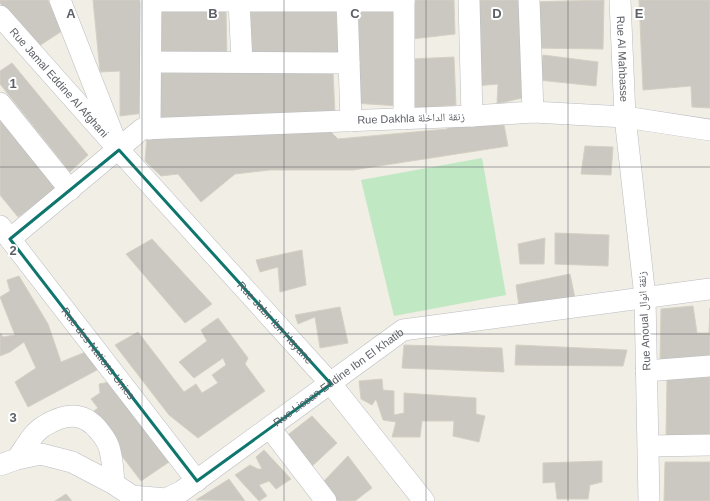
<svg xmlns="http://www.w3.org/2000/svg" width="710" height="501" viewBox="0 0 710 501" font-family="Arial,'Noto Naskh Arabic',sans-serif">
  <rect width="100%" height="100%" fill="#f0eee5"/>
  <polygon fill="#c0e8c3" points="482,158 506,295 394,316 361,180"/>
  <g fill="#cbc8c2" stroke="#d5d0c3">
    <polygon points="0,0 48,0 62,31 36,48 0,3"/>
    <polygon points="93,0 145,0 144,113 120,116 120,71 100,72"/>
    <polygon points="411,0 454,0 455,34 412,39"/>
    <polygon points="473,0 520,0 522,98 497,104 498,84 475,86"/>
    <polygon points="604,0 603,49 532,48 530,2"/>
    <polygon points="639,0 710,0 710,108 692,107 691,86 643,90"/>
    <polygon points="352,9 394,12 399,106 353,103"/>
    <polygon points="336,10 339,56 248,58 244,12"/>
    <polygon points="156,11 226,11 227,59 156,59"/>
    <polygon points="543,55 598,62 596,86 538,80"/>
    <polygon points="454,57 456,105 413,109 411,59"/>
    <polygon points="12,63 88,155 70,172 0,84 0,71"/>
    <polygon points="333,71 335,115 154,120 153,73"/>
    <polygon points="0,117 58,188 18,217 0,195"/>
    <polygon points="448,124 504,125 508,146 353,170 270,170 235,174 201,202 178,174 161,176 145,161 147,136 331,132 338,139 447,129"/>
    <polygon points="585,146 613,147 611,175 581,174"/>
    <polygon points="555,233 609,235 608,266 555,264"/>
    <polygon points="545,238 544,264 520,264 518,244"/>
    <polygon points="152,239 212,304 185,323 126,254"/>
    <polygon points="302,250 306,285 280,292 278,267 260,272 256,260"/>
    <polygon points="570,274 576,303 520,313 516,285"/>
    <polygon points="19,276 48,324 61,362 88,351 97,370 28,407 15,382 36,368 24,342 10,352 0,356 0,333 3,337 15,335 0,297 10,291 7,280"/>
    <polygon points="693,306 697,333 709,333 710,308 710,361 660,364 661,309"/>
    <polygon points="340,307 348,343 320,348 315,317 298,324 295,315"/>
    <polygon points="218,318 248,358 245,364 265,391 198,438 169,415 115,345 138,332 184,392 196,384 202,393 218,383 212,375 226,365 223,358 194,378 179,362 207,341 201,330"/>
    <polygon points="404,345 502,348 504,372 402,368"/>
    <polygon points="516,345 627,350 623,366 515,365"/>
    <polygon points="710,377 710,436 666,436 667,379"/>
    <polygon points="382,379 383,390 394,391 394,415 404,413 404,393 476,398 476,414 485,416 479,442 453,436 454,421 422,421 420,437 392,437 396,422 383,420 376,399 372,405 361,399 359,381"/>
    <polygon points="110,382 169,462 141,481 90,414 98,408 91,399 100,393 99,384"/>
    <polygon points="312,416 337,443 309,469 285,437"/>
    <polygon points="264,450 291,479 276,489 269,481 259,485 267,496 259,501 235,475 250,465 258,469 262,469 256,457"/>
    <polygon points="348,456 372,488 355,501 337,501 322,483"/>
    <polygon points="602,461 602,482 590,485 588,499 557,499 555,482 543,483 543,463"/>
    <polygon points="665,462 710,462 710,501 664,501"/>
    <polygon points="229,479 245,501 196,500"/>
    <polygon points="66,494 72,501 55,501"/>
  </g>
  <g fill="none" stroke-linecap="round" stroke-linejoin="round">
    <defs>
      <g id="minor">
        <polyline points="60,0 114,137"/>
        <polyline points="469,0 472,116"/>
        <polyline points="529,0 533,112"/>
        <path id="s1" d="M620 0 625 117 645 297 649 501"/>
        <polyline points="151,1 404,1"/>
        <polyline points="239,1 242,62"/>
        <polyline points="347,1 351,121"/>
        <path id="s2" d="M0 16 119 150 331 384 424 501"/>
        <polyline points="151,62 349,63"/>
        <polyline points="0,103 70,190"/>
        <polyline points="404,119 404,0"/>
        <polyline points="150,129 151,0"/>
        <path id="s3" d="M0 226 197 481"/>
        <polyline points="10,239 142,129 472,116 533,112 625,117 710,130"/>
        <polyline points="646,371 710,366"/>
        <polyline points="270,428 326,501"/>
        <polyline points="649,446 710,445"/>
        <path d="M17 459C25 448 32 433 44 426 65 413 84 411 100 432 104 437 109 444 110 451 113 462 113 473 114 484"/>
        <path id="s4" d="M0 465 17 459 41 454 72 462 114 484 132 496 166 499 182 491 403 330 710 289"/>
      </g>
    </defs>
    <use href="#minor" stroke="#babcc1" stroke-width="22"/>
    <use href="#minor" stroke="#fff" stroke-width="21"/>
  </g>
  <path fill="none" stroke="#0f766e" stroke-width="3" stroke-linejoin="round" d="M119 150 331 384 197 481 10 239Z"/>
  <path fill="none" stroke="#5d6066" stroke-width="1" stroke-opacity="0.55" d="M142 0V501M284 0V501M426 0V501M568 0V501M0 167H710M0 334H710"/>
  <g text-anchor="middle" stroke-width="4" stroke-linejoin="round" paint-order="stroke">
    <g font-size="11" fill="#5d6066" stroke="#fff">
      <text dy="4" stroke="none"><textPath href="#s1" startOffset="59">Rue Al Mahbasse</textPath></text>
      <text dy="4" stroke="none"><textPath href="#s2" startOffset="89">Rue Jamal Eddine Al Afghani</textPath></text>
      <text transform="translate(411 118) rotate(-2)" y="4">Rue Dakhla زنقة الداخلة</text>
      <text transform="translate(644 321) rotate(-93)" y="4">Rue Anoual زنقة انوال</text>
      <text dy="4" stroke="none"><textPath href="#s2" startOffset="412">Rue Jabir Ibn Hayane</textPath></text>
      <text dy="4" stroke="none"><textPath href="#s3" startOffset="161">Rue des Nations Unies</textPath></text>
      <text dy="4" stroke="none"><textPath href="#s4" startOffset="389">Rue Lissan Eddine Ibn El Khatib</textPath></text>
    </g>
  </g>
  <g font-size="13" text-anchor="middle" font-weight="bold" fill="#5d6066" stroke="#fff" stroke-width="4" stroke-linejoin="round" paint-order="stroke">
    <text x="71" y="18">A</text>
    <text x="213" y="18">B</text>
    <text x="355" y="18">C</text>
    <text x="497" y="18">D</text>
    <text x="639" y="18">E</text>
    <text x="13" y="88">1</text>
    <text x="13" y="255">2</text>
    <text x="13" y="422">3</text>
  </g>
</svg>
